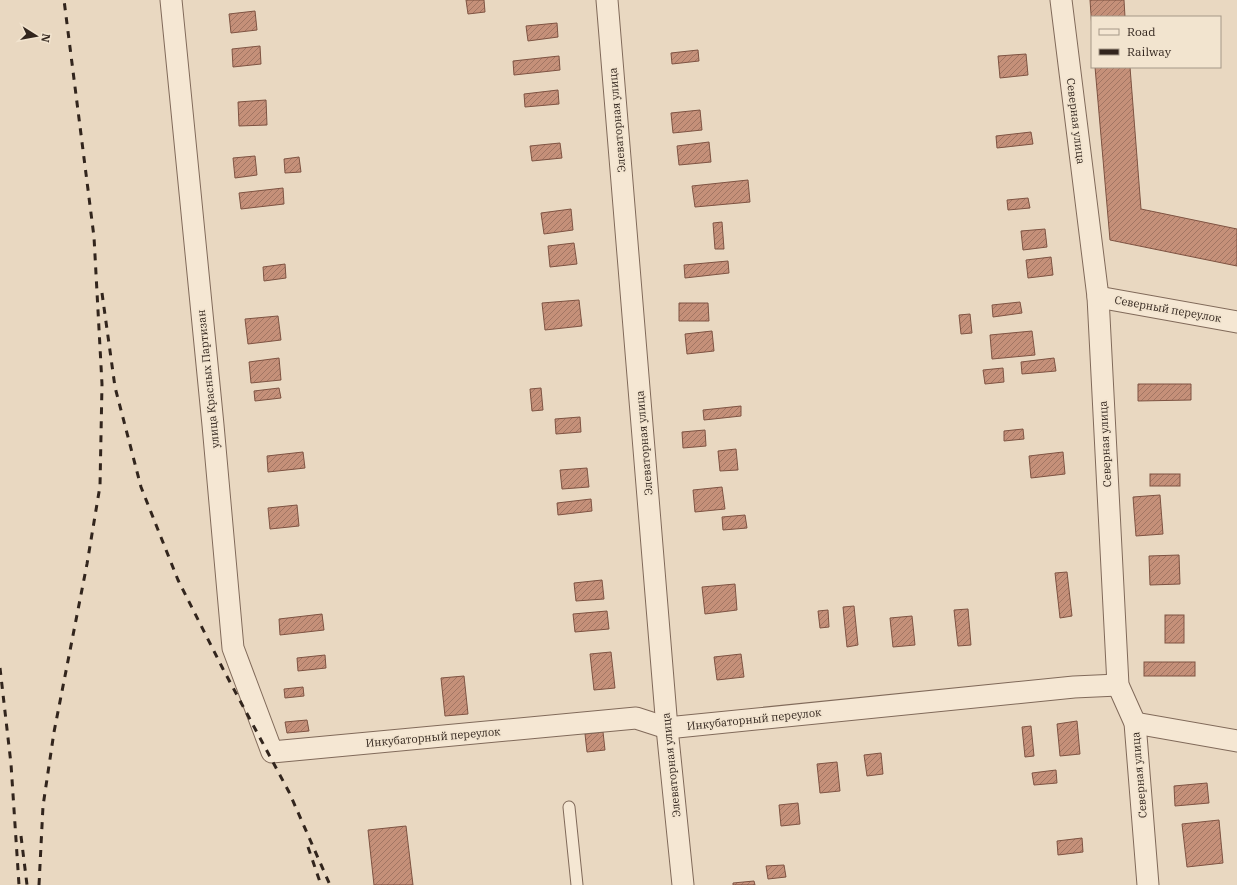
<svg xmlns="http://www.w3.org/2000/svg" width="1237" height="885" viewBox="0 0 1237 885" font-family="'IBM Plex Serif',serif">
  <defs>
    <pattern id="building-hatch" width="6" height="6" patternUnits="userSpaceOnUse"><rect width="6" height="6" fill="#c59079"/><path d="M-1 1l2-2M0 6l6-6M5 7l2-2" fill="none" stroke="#a17563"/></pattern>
  </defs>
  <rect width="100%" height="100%" fill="#e9d8c1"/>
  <g fill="url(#building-hatch)" stroke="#7e5342">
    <polygon points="466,0 484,0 485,12 468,14"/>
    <polygon points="1090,0 1124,0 1125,17 1092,17 1092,29"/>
    <polygon points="255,11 257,30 231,33 229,14"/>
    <polygon points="557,23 558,37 528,41 526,26"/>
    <polygon points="260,46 261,64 233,67 232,49"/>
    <polygon points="698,50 699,61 672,64 671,53"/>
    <polygon points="1026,54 1028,75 1000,78 998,56"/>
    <polygon points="559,56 560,70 514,75 513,61"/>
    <polygon points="1095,67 1130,67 1141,209 1237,229 1237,266 1110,240"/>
    <polygon points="558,90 559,104 525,107 524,94"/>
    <polygon points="266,100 267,125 239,126 238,102"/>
    <polygon points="700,110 702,130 673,133 671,113"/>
    <polygon points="1031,132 1033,144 997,148 996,136"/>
    <polygon points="709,142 711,162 679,165 677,146"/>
    <polygon points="560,143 562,158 532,161 530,146"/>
    <polygon points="255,156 257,175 235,178 233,158"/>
    <polygon points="299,157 301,172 285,173 284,159"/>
    <polygon points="748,180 750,202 695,207 692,186"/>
    <polygon points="283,188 284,204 241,209 239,193"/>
    <polygon points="1028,198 1030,208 1008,210 1007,200"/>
    <polygon points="571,209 573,230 544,234 541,213"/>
    <polygon points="722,222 724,249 715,249 713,223"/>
    <polygon points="1045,229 1047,247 1023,250 1021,231"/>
    <polygon points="574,243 577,264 550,267 548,246"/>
    <polygon points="1051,257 1053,275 1028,278 1026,260"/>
    <polygon points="728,261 729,273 685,278 684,265"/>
    <polygon points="285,264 286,278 264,281 263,267"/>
    <polygon points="579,300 582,326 545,330 542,303"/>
    <polygon points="1020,302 1022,313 993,317 992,305"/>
    <polygon points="679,303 708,303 709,321 679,321"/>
    <polygon points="970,314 972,333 961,334 959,315"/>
    <polygon points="278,316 281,340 248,344 245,319"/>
    <polygon points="712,331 714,351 687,354 685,334"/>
    <polygon points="1032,331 1035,355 992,359 990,335"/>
    <polygon points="279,358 281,380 251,383 249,362"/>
    <polygon points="1054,358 1056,371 1022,374 1021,362"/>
    <polygon points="1003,368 1004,382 985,384 983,370"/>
    <polygon points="1138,384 1191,384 1191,400 1138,401"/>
    <polygon points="279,388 281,398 255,401 254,391"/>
    <polygon points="541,388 543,410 532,411 530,389"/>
    <polygon points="741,406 741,416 704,420 703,410"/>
    <polygon points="580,417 581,432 556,434 555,419"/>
    <polygon points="1023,429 1024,439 1004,441 1004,431"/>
    <polygon points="705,430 706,446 683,448 682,432"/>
    <polygon points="736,449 738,470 720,471 718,451"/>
    <polygon points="303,452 305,468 268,472 267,456"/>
    <polygon points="1063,452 1065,474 1031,478 1029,456"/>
    <polygon points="587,468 589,487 562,489 560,470"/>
    <rect x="1150" y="474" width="30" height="12"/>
    <polygon points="722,487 725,509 695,512 693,490"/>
    <polygon points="1160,495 1163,534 1136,536 1133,497"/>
    <polygon points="591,499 592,511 558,515 557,503"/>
    <polygon points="297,505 299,526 270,529 268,508"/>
    <polygon points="745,515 747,528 723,530 722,517"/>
    <polygon points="1179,555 1180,584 1150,585 1149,556"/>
    <polygon points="1067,572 1072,616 1060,618 1055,573"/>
    <polygon points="602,580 604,599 576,601 574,583"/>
    <polygon points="735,584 737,610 705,614 702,587"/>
    <polygon points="854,606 858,645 847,647 843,607"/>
    <polygon points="968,609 971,645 958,646 954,610"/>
    <polygon points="828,610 829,627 820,628 818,611"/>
    <polygon points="607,611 609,629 575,632 573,614"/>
    <polygon points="322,614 324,630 280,635 279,619"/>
    <rect x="1165" y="615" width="19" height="28"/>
    <polygon points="912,616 915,645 893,647 890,618"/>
    <polygon points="611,652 615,688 594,690 590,654"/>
    <polygon points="741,654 744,677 717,680 714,657"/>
    <polygon points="325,655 326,668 298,671 297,658"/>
    <rect x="1144" y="662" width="51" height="14"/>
    <polygon points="464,676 468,714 445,716 441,678"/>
    <polygon points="303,687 304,696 285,698 284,689"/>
    <polygon points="307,720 309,731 287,733 285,722"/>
    <polygon points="1077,721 1080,754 1060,756 1057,724"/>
    <polygon points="1031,726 1034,756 1025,757 1022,727"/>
    <polygon points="603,732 605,750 587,752 585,734"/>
    <polygon points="881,753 883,774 867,776 864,755"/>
    <polygon points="837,762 840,791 820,793 817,764"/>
    <polygon points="1056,770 1057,783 1034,785 1032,773"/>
    <polygon points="1207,783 1209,803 1175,806 1174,786"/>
    <polygon points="798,803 800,824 781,826 779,805"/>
    <polygon points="1219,820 1223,863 1187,867 1182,824"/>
    <polygon points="406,826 413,885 374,885 368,830"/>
    <polygon points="1082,838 1083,852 1058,855 1057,841"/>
    <polygon points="784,865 786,877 768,879 766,866"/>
    <polygon points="754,881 755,885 733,885 733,883"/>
  </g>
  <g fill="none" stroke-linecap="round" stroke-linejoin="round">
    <defs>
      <polyline id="lane" points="569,807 577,885"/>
      <g id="street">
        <polyline points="171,0 213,425 233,648 272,752 636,718 667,728 1074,687 1118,685"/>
        <polyline points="607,0 667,728 683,885"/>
        <polyline points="1061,0 1098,297 1118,685 1135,723 1148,885"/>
        <polyline points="1098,297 1237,322"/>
        <polyline points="1135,723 1237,741"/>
      </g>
    </defs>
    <use href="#lane" stroke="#816a5a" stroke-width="13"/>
    <use href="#street" stroke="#816a5a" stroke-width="23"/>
    <use href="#lane" stroke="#f5e7d3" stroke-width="11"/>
    <use href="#street" stroke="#f5e7d3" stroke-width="21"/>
    <g stroke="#32251d" stroke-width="3" stroke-dasharray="7 7" stroke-linecap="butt">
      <polyline points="102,293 115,387 141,487 178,580 223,669 289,792 330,885"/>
      <polyline points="0,668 11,764 19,885"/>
      <polyline points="21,836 27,885"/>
      <polyline points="308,847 321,885"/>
      <polyline points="39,885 43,806 54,732 87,564 100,486 102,384 94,237 64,0"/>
    </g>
  </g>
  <g text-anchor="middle" stroke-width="3.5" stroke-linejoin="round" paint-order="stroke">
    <g font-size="11" fill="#32251d" stroke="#f2e4cf">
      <text transform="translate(617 120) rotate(-95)" y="4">Элеваторная улица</text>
      <text transform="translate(1076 121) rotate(83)" y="4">Северная улица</text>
      <text transform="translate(1168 309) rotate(10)" y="4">Северный переулок</text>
      <text transform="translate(208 379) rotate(-96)" y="4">улица Красных Партизан</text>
      <text transform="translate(644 443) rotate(-95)" y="4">Элеваторная улица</text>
      <text transform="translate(1105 444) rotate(-93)" y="4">Северная улица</text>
      <text transform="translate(754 719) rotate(-6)" y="4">Инкубаторный переулок</text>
      <text transform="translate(433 737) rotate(-5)" y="4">Инкубаторный переулок</text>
      <text transform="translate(671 765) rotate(-96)" y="4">Элеваторная улица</text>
      <text transform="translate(1139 775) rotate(-95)" y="4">Северная улица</text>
    </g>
  </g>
  <rect x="1091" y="16" width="130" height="52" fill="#f2e4cf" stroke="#a59888"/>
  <rect x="1099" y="29" width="20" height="6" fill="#f5e7d3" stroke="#a59888"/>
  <text x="1127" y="36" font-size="12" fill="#32251d">Road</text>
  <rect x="1099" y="49" width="20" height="6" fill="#32251d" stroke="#a59888"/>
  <text x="1127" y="56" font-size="12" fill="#32251d">Railway</text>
  <g transform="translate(36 36) rotate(101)" stroke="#f2e4cf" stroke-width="3" paint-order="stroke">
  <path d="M0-3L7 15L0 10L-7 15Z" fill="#32251d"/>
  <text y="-6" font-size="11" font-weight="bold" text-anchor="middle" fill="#32251d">N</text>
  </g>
</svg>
